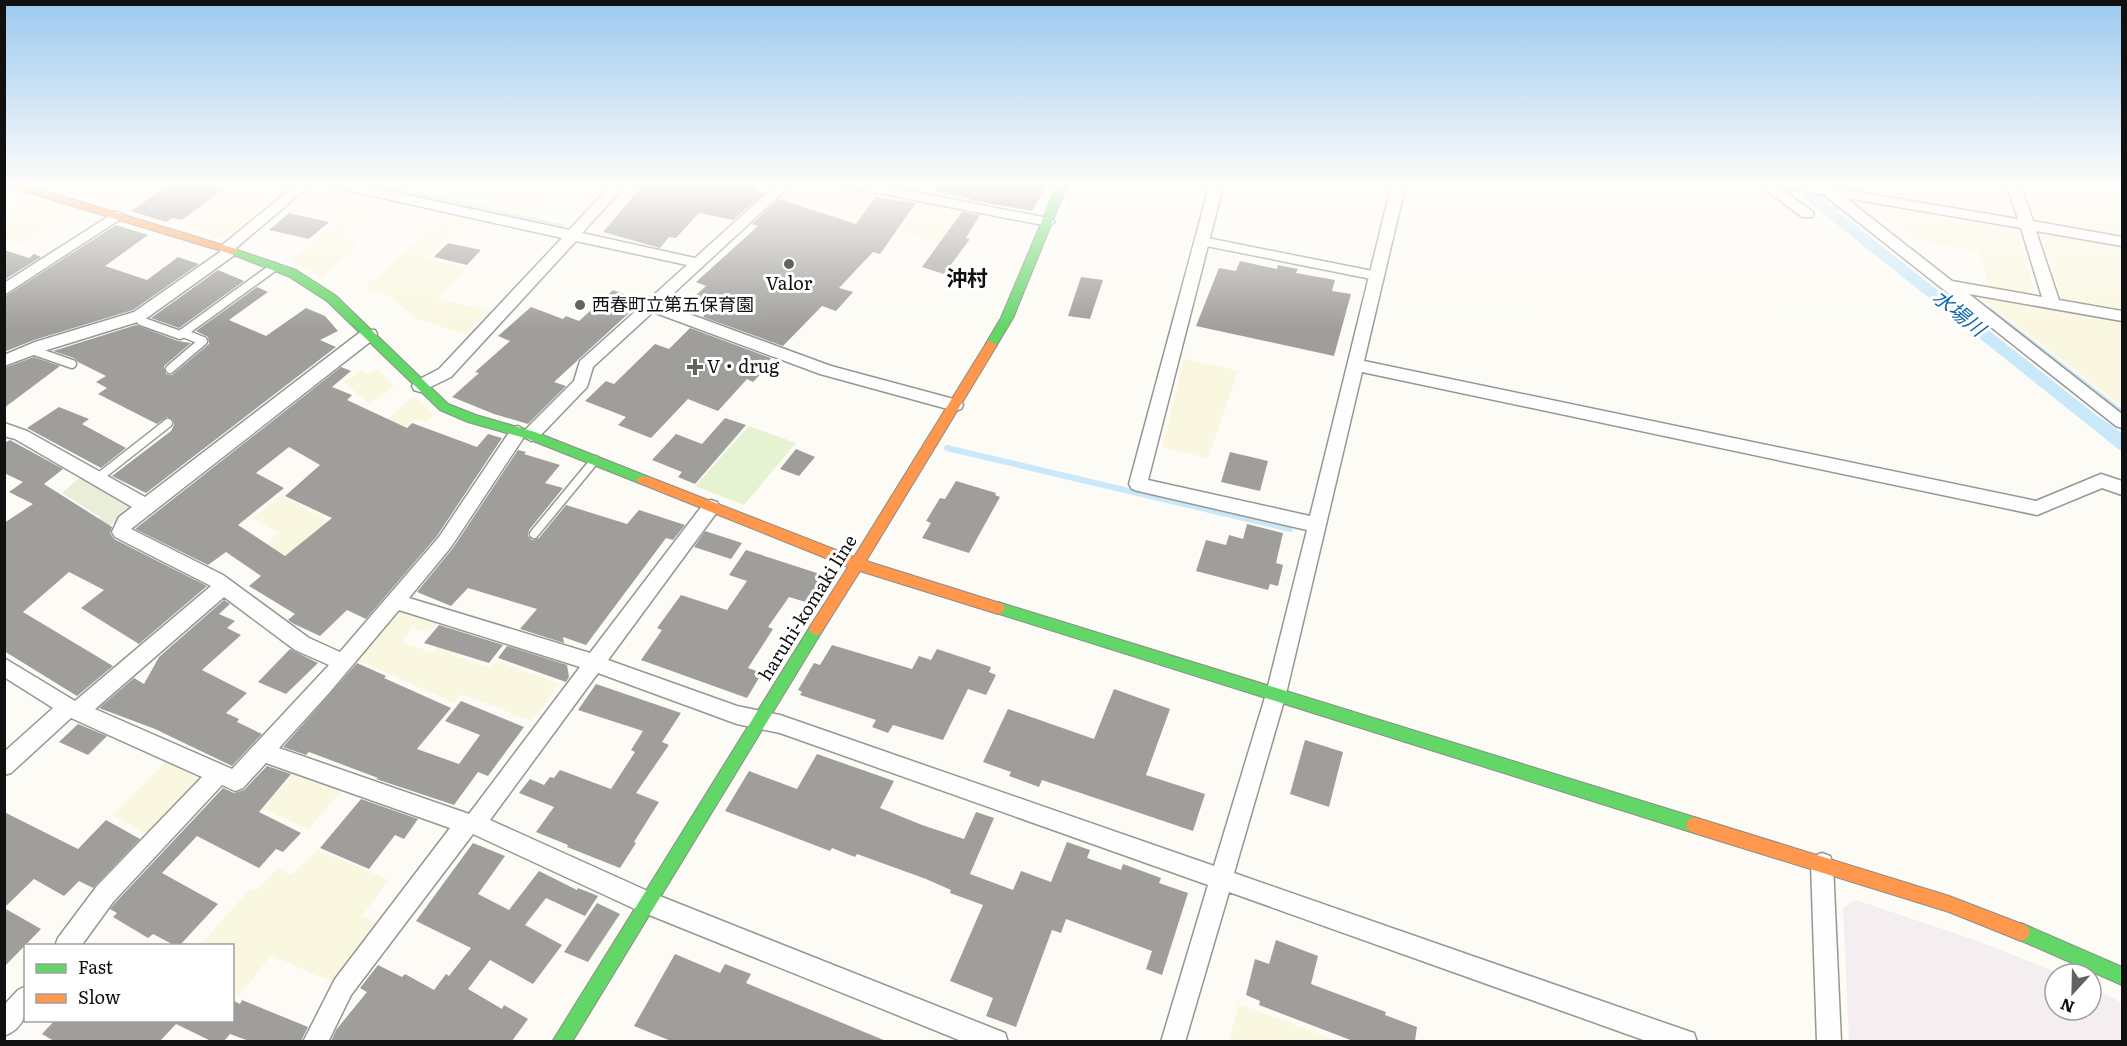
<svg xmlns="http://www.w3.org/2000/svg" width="2127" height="1046" viewBox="0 0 2127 1046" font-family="Literata,'Noto Sans JP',serif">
  <rect width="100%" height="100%" fill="#fcfbf5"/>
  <polygon fill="#f4eef1" points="1856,900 1975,940 2061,974 2055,974 2055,1010 2091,1010 2091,987 2122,1003 2122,1041 1849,1041 1843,908"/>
  <g fill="#faf7e0">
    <polygon points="104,183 140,183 113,202 88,194"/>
    <polygon points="468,183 609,183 596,198 553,189 525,218 449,201"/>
    <polygon points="796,183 813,183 875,195 858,220 781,196"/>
    <polygon points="1829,183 2003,183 2013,214 2003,216 1833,186"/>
    <polygon points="2024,183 2122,183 2122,235 2043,221 2035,217"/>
    <polygon points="319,186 385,201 341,239 359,244 322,277 290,262 343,217 292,205 312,188"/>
    <polygon points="234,191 273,200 227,236 218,238 186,228"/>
    <polygon points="28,200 68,212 19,244 5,239 5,215"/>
    <polygon points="1861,202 2010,227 2017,232 2035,291 2030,294 1988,286 1980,252 1911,239"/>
    <polygon points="918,203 960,212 940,244 899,231"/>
    <polygon points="448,214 468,218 426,258 466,268 436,298 488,311 466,335 417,318 389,296 364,288"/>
    <polygon points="2047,234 2122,247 2122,309 2068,300 2060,294 2042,236"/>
    <polygon points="1976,295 2122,322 2122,406"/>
    <polygon points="1184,359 1238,371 1208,458 1162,447"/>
    <polygon points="377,369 394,387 370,404 344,382 361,370 366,374"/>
    <polygon points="414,396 435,415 426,423 415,419 405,428 386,420"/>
    <polygon points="282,495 328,521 275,564 256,552 279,533 252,518"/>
    <polygon points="400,610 438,622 429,632 412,627 401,642 434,653 455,626 470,631 451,655 490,667 495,660 559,684 532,721 462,694 455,703 355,659 392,614"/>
    <polygon points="168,760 204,778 153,837 112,815"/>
    <polygon points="294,772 343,789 308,829 263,809"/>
    <polygon points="318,850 389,880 362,916 381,924 336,984 271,955 238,997 233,994 232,946 199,946 250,889 255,892 277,868 291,875"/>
    <polygon points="1239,1004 1338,1041 1229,1041"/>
  </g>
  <polygon fill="#e6f3d3" points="749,426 796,443 744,505 695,486"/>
  <polygon fill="#e8eed8" points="82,476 135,507 42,576 29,568 100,517 62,493"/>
  <polygon fill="#c9e8f9" points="1785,183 1801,183 1831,207 1837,206 1840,209 1836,210 2096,415 2122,433 2122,452"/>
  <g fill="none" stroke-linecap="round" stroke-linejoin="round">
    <g stroke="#c9e8f9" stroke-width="6">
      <polyline points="361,183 562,227"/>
      <polyline points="1989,310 2122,413"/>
      <polyline points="947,448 1290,529"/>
    </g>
  </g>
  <g fill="#a09e9a" fill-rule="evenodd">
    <polygon points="172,183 231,183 182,220 172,218 166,222 131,211"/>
    <polygon points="645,183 763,183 756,192 763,194 733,220 699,213 676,238 669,237 660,248 603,232"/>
    <polygon points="936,183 1048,183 1032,211 969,200 970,198 935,191"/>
    <polygon points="875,197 916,203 880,254 873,252 839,288 853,292 836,311 822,306 783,346 703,317 705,314 684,306 706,286 696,282 758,226 752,224 779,199 856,224"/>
    <polygon points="962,212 980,215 966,238 970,239 944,274 922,267"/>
    <polygon points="289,213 329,222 309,239 269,230"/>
    <polygon points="116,225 148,235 105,266 147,280 178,257 199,264 133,310 34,340 4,352 4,297"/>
    <polygon points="448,243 481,250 467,265 434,257"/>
    <polygon points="4,250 29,258 34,254 41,257 4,280"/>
    <polygon points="1240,261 1277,269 1278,265 1298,269 1296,273 1335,280 1332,291 1351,294 1334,356 1196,326 1219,268 1236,271"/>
    <polygon points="218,270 244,281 179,328 151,318"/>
    <polygon points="1081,277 1103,280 1090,319 1068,316"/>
    <polygon points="257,287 268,292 229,320 266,336 306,308 325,316 338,331 320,340 336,347 146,493 112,476 171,431 174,425 173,420 167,417 157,424 98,394 107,388 96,382 106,376 78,362 74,358 53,351 136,325 178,341 191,343 164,366 166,374 172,375 209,344 208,337 196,331"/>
    <polygon points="613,290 642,301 554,382 566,386 528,424 494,414 452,397 479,373 475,372 510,341 498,336 531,307 563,319 566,316 579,321"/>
    <polygon points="690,328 771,358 769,361 772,362 753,382 747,379 718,411 688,399 651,438 618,425 626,417 585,401 606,381 614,384 655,344 669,349"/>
    <polygon points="34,357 60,366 4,408 4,368"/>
    <path d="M341 367 351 371 332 387 352 395 347 400 407 428 412 423 477 447 488 434 502 438 437 536 366 619 347 610 320 636 294 624 288 620 295 614 249 586 261 576 226 552 208 565 135 529ZM289 447 320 465 285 496 332 518 285 556 238 525 284 488 256 473Z"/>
    <polygon points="59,407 89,419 82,424 126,448 101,468 27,428"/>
    <polygon points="725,418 746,425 695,484 678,477 682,472 652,460 676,434 702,444"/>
    <polygon points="10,440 63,469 44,484 112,527 110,533 114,539 207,586 139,644 81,608 104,590 69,572 23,612 113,666 77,696 4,651 4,523 33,504 9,492 23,482 4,473 4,443"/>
    <polygon points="796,449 815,457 799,476 780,469"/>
    <polygon points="518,450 526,452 524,454 560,465 545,483 563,488 529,530 528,536 532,540 539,538 566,505 627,524 639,510 685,525 673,540 666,538 586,645 563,637 564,643 520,629 537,609 468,588 451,606 417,592 453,548"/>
    <polygon points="1230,452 1268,461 1260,491 1221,482"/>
    <polygon points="956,481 996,493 995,495 1000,497 969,553 922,538 931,523 926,521 940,498 945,499"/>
    <polygon points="1247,524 1283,533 1276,563 1283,565 1278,586 1270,584 1268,590 1196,571 1206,540 1226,545 1229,535 1243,539"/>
    <polygon points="705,531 742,543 731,559 694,547"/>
    <polygon points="746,550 823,575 818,583 821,584 809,603 789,597 768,627 773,629 748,668 762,673 747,698 641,660 662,630 657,628 681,595 727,610 747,581 729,575"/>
    <polygon points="224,600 230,604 219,614 235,621 227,628 241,635 202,670 247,693 226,713 239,719 237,722 262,734 232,766 155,729 99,708 134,678 144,684 159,657"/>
    <polygon points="439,625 503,645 489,663 424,643"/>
    <polygon points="832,645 912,669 919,656 931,660 937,649 991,667 989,672 996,675 986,695 968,689 943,740 893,725 888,733 872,727 876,720 800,695 802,692 798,690 814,663 820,665"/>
    <polygon points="507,646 567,665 569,677 566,682 498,658"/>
    <polygon points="290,649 318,663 286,694 258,682"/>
    <polygon points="357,663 386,676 384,678 451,708 417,749 459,764 480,735 445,721 461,701 524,727 488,776 478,772 454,805 376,779 378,778 309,752 306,755 283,747"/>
    <polygon points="596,684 681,713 662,742 669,745 636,793 659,802 634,842 636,843 620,868 567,847 568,845 536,832 554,807 519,793 530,779 544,785 550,777 554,778 560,770 611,789 635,752 631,750 643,731 578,710"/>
    <polygon points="1114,689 1170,709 1146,775 1205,794 1193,831 1042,780 1039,787 1009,776 1011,772 983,762 1008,709 1094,739"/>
    <polygon points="78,724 107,736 88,755 59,742"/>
    <polygon points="1305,740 1343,752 1329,807 1290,794"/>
    <polygon points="817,754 894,781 880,808 922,825 964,839 976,812 994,818 970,874 1013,890 1021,871 1051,882 1067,842 1090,850 1087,858 1121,870 1123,864 1161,878 1159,883 1188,893 1162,975 1146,969 1152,951 1066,919 1061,933 1052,930 1016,1027 986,1016 993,998 950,981 983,905 950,893 951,890 926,879 857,854 855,857 832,848 830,851 725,811 749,771 797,789"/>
    <polygon points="267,766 291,774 259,812 301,833 283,852 276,849 259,868 197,836 162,873 218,904 180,945 174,945 153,934 148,938 113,917 117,913 110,909 115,903 223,788 234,793 244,790"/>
    <polygon points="361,799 418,819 404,839 395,835 369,869 320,848"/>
    <polygon points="4,812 78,849 106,820 140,839 93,888 79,881 64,896 34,879 4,908"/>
    <polygon points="473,843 505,856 478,894 509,910 539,871 577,890 578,888 598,896 585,916 546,898 525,925 562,945 533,984 490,960 468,989 502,1009 504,1005 528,1019 512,1041 331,1041 336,1030 367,992 360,988 378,965 402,977 405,974 434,990 446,974 449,976 471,948 416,921"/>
    <polygon points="597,903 620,914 588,962 564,952"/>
    <polygon points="4,908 41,929 4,967"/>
    <polygon points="1276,940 1318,956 1311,984 1386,1012 1385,1015 1417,1027 1415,1041 1353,1041 1259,1005 1260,1001 1246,995 1255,959 1269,964"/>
    <polygon points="675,954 720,973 725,964 751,974 746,983 886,1041 671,1041 634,1026"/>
    <polygon points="232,1000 240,1004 242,1000 308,1027 301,1041 249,1041 230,1034 224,1041 211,1041 176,1024 160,1041 54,1041 42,1034 55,1020 232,1020"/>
  </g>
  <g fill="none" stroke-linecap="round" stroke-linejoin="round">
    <defs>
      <g id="lane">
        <polyline points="1202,241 1377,276"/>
        <polyline points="139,316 141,321 180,335 274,267"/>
        <polyline points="32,350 72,364"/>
        <polyline points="170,369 203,341 183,333"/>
        <polyline points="98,478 168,423"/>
        <polyline points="534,534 595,460"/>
      </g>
      <g id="street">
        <polygon points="298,183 313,183 236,248 238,251 236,254 144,320 47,350 4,366 4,355 35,342 134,312 220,252 219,249 221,246"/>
        <path d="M326 183H352L569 230 613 183H628L582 233 695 258 778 183H793L662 304 831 366 961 401 963 405 961 409 955 411 820 374 653 312 593 367 587 387 537 439 531 441 524 437 451 547 409 598 590 653 705 502 711 500 717 502 720 507 717 512 608 660 737 706 780 715 1214 866 1266 694 1307 530 1138 491 1132 489 1129 484 1210 183H1224L1148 480 1310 516 1392 183H1406L1364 361 2036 501 2101 474 2122 481V495L2102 488 2037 515 1362 372 1286 694 1234 873 1685 1030 1694 1033 1697 1042H1649L1229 892 1185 1042H1161L1208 885 780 733 737 724 598 673 490 820 652 893 1005 1033 1008 1042H964L637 910 473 834 351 995 328 1042H303L335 979 450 828 266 763 243 788 235 791 222 785 113 902 81 946H55L58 938 97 886 202 777 71 718 11 773 4 775V752L53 708 4 677V658L75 701 211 586 115 537 112 532 119 517 132 507 15 439 4 436V423L27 431 145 497 363 330H375L377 334 375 338 131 529 223 575 309 638 340 652 439 537 512 428 518 426 525 430 574 381 580 361 687 265 576 241 451 377 420 392 414 390 412 386 414 382 439 369 562 238 333 187ZM224 597 295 650 329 665 232 769 95 709ZM399 610 580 667 469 814 279 748 329 693Z"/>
        <polygon points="839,183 868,183 1048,218 1055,222 1048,226 846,187"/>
        <path d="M1756 183H1827L1833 188 2018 219 2006 183H2020L2033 221 2122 237V246L2036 231 2059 300 2122 311V321L1969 294 2122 414V428L2116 426 1824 195 1777 186 1812 211 1814 214 1812 217H1802ZM1846 198 2021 228 2042 297 1952 281Z"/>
        <polygon points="117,211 124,215 122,218 4,295 4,283"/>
        <polygon points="1822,853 1830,856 1833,864 1841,1042 1817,1042 1811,864 1814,856"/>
        <path d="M26 986C26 1008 29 1026 4 1036V1005L18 990Z"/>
      </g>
      <g id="fast">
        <polygon points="1058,183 1068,183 1013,318 995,348 987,348 985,345 1001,318"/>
        <polygon points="232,248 296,270 335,295 448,404 476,415 535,432 649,477 651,480 649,483 639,483 528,439 468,422 440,410 327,301 288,276 228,253 228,249"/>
        <polygon points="998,602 1694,817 1700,820 1702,825 1700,830 1694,833 993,612 991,608 993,604"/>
        <polygon points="816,623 821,625 823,629 821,633 572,1042 552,1042 811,625"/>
        <polygon points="2021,923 2122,967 2122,985 2015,938 2012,932 2015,926"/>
      </g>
      <g id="slow">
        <polygon points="4,183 19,183 236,249 237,251 236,253 228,253 4,185"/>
        <polygon points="991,341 997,345 866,561 1003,604 1005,608 1003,612 998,614 860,571 821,633 816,635 811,633 809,629 811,625 848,567 639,483 637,480 639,477 649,477 854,557 987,342"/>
        <polygon points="1694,817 1949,896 2027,926 2030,932 2027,938 2021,941 1949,912 1694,833 1688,830 1686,825 1688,820"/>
      </g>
    </defs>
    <use href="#lane" stroke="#969693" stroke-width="11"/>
    <use href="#street" stroke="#969693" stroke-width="3"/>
    <use href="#fast" stroke="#8d8c8a" stroke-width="2"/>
    <use href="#slow" stroke="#8d8c8a" stroke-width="2"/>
    <use href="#lane" stroke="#fffefe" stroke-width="8"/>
    <use href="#street" fill="#fffefe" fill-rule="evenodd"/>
    <use href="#fast" fill="#63d668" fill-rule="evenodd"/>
    <use href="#slow" fill="#ff974d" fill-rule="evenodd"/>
  </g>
  <linearGradient id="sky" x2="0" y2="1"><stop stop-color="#9bc9ef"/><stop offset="0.56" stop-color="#fefdfa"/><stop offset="1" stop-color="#fefdfa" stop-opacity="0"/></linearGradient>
  <rect width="2127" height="329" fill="url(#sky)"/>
  <g fill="#636260" stroke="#fff" stroke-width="2">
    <circle cx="789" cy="264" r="6"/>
    <circle cx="580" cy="305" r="6"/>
    <path d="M692 358h6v6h6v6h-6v6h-6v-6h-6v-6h6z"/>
  </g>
  <g text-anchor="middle" stroke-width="6" stroke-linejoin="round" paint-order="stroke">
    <g font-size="18" fill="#101010" stroke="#fff" text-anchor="start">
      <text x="789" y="290" text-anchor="middle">Valor</text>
      <text x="592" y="311">西春町立第五保育園</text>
      <text x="707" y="373">V・drug</text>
    </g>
    <g font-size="18" fill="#101010" stroke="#fff">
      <text transform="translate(808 608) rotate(-58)" y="6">haruhi-komaki line</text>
    </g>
    <g font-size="20" font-style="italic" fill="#0e68ac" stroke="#fff">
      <text transform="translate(1959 313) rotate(39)" y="7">水場川</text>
    </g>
    <g font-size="21" font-weight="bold" fill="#101010" stroke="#fff">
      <text x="967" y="286">沖村</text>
    </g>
  </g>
  <rect width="2127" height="1046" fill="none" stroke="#101010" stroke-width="12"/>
  <rect x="24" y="944" width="210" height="78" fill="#ffffff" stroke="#9f9f9f" stroke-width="1.5"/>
  <rect x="36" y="964" width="30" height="9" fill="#63d668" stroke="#9f9f9f" stroke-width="1.5"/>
  <text x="78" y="974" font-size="18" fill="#101010">Fast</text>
  <rect x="36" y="994" width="30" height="9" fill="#ff974d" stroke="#9f9f9f" stroke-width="1.5"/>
  <text x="78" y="1004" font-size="18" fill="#101010">Slow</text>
  <g transform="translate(2073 992) rotate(202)"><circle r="28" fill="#ffffff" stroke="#9f9f9f" stroke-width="1.5"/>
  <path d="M0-4.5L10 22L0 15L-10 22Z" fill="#636260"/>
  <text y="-9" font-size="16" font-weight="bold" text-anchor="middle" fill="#101010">N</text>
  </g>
</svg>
